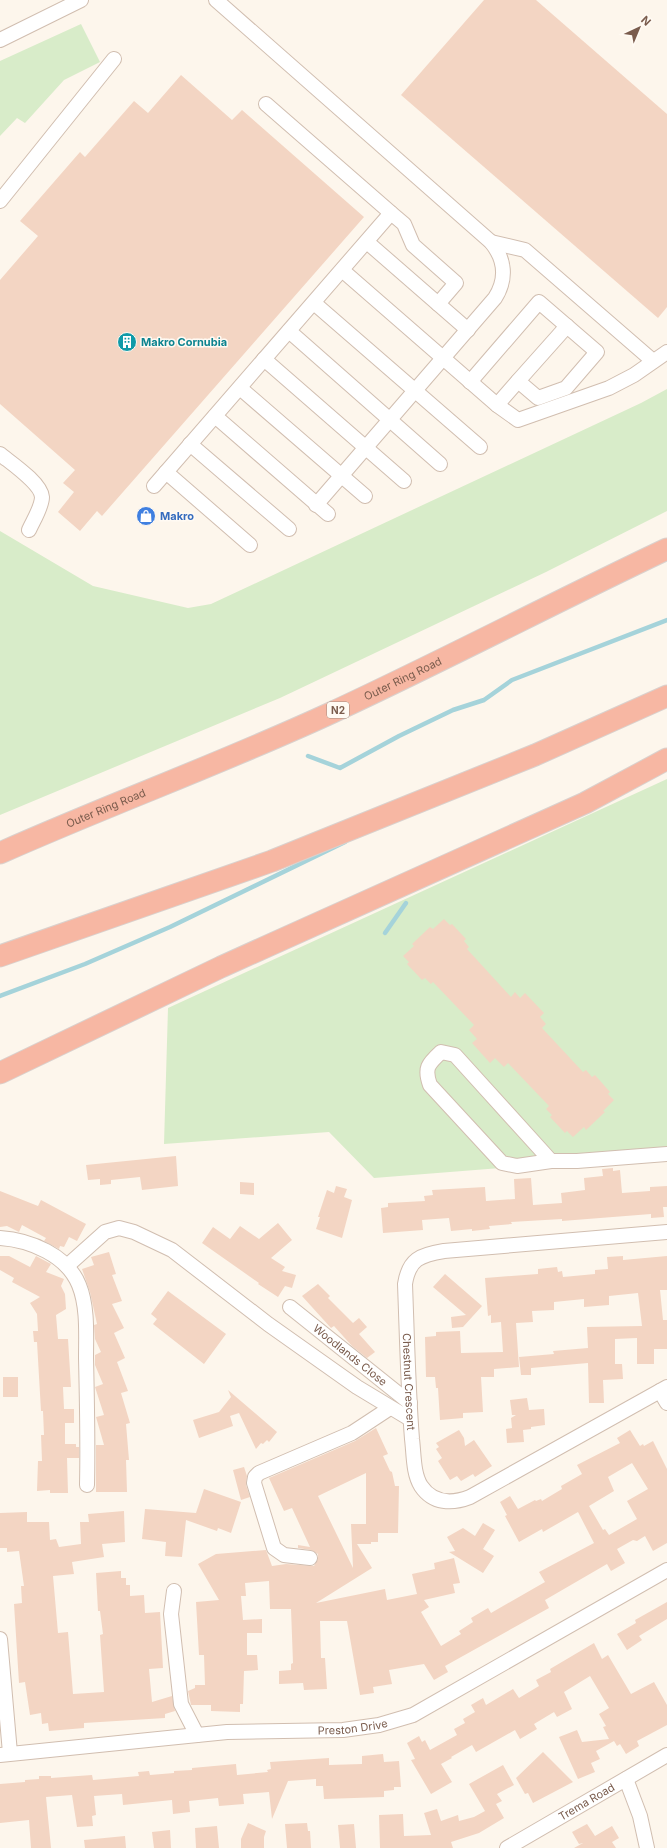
<svg xmlns="http://www.w3.org/2000/svg" width="667" height="1848" viewBox="0 0 667 1848" font-family="Inter,sans-serif">
  <rect width="100%" height="100%" fill="#fdf6ec"/>
  <g fill="#d8ecc9">
    <polygon points="81,24 100,62 64,80 25,123 17,118 0,136 0,61"/>
    <polygon points="667,389 667,511 546,572 280,698 0,815 0,531 93,586 188,608 211,604 641,403"/>
    <polygon points="667,779 667,1155 374,1178 329,1132 164,1144 168,1008"/>
  </g>
  <g fill="none" stroke-linecap="round" stroke-linejoin="round">
    <g stroke="#a5d3da" stroke-width="4.5">
      <polyline points="308,756 340,768 399,736 453,710 484,700 512,680 667,620"/>
      <polyline points="385,933 406,903"/>
      <polyline points="0,996 85,964 170,927 345,842"/>
    </g>
  </g>
  <g fill="#f3d5c3" fill-rule="evenodd">
    <polygon points="484,0 536,0 667,114 667,307 658,318 401,95"/>
    <polygon points="181,75 232,120 242,110 364,217 102,516 97,511 80,531 58,512 74,492 63,483 75,470 0,404 0,280 38,236 20,221 80,152 85,157 134,101 148,113"/>
    <polygon points="444,919 450,925 452,924 466,939 464,941 469,947 467,949 511,997 515,992 520,998 525,993 544,1013 540,1017 546,1024 542,1028 583,1072 586,1070 592,1077 595,1075 610,1092 608,1094 614,1100 603,1111 605,1112 586,1130 584,1127 573,1137 567,1131 565,1133 550,1117 552,1115 546,1109 549,1106 508,1063 504,1067 495,1058 490,1063 472,1043 477,1039 469,1030 474,1025 433,982 431,984 425,978 422,980 407,964 409,962 403,956 414,946 412,944 430,927 433,929"/>
    <polygon points="176,1156 178,1186 142,1190 140,1177 111,1180 111,1184 100,1185 100,1179 88,1180 86,1165"/>
    <polygon points="613,1168 613,1171 620,1170 622,1193 650,1191 650,1187 667,1186 667,1207 663,1207 664,1217 651,1218 651,1214 562,1221 562,1219 511,1222 512,1224 489,1226 490,1229 472,1231 472,1229 451,1231 449,1218 422,1220 423,1230 383,1233 381,1208 388,1207 388,1203 425,1201 424,1196 433,1195 432,1190 485,1187 486,1201 515,1199 514,1179 531,1178 533,1205 562,1203 561,1193 585,1190 584,1178 603,1176 602,1169"/>
    <polygon points="240,1182 254,1183 254,1195 240,1194"/>
    <polygon points="336,1186 347,1189 344,1197 352,1200 342,1238 316,1229 320,1217 318,1217 327,1190 334,1193"/>
    <polygon points="0,1191 38,1206 41,1200 86,1224 77,1241 69,1237 64,1247 60,1246 59,1249 44,1241 46,1238 22,1225 19,1232 7,1226 0,1227"/>
    <polygon points="278,1223 292,1240 271,1258 285,1267 282,1271 296,1275 292,1288 285,1286 278,1297 258,1284 259,1283 202,1243 213,1227 230,1239 240,1226 259,1239"/>
    <polygon points="109,1252 116,1274 112,1275 122,1301 112,1304 124,1328 114,1333 125,1358 117,1362 128,1391 121,1393 130,1423 126,1424 129,1460 126,1460 127,1492 96,1492 96,1445 104,1445 96,1417 104,1415 95,1387 103,1384 95,1365 95,1355 101,1352 95,1339 94,1325 97,1324 90,1292 82,1269 94,1265 91,1257"/>
    <polygon points="0,1256 9,1256 30,1267 36,1256 51,1264 46,1272 64,1279 61,1286 65,1294 66,1309 56,1315 58,1339 68,1339 71,1387 63,1387 64,1409 74,1409 74,1423 65,1423 65,1444 76,1444 76,1447 79,1447 79,1458 67,1458 68,1493 50,1493 50,1490 37,1491 38,1461 42,1461 41,1435 44,1435 43,1411 41,1411 37,1342 34,1342 33,1331 38,1331 37,1314 30,1303 40,1297 12,1282 14,1278 0,1270"/>
    <polygon points="623,1256 623,1260 667,1256 667,1290 660,1290 663,1320 667,1320 667,1349 654,1349 654,1364 637,1364 637,1338 615,1339 615,1364 622,1364 623,1379 603,1380 604,1403 589,1403 588,1363 531,1368 531,1375 521,1375 519,1357 554,1354 553,1351 588,1348 587,1327 642,1326 638,1293 609,1296 609,1305 584,1307 584,1299 554,1302 554,1310 532,1311 533,1322 516,1323 519,1367 494,1369 494,1377 481,1377 483,1412 463,1413 463,1418 440,1420 438,1388 436,1388 435,1377 426,1377 425,1337 436,1336 436,1332 460,1331 461,1353 503,1352 501,1322 491,1323 491,1315 488,1316 485,1278 538,1274 538,1269 557,1267 558,1272 562,1271 563,1277 595,1274 595,1270 608,1269 607,1257"/>
    <polygon points="445,1274 482,1306 463,1327 452,1328 451,1317 466,1315 433,1287"/>
    <polygon points="318,1284 330,1296 328,1298 353,1323 359,1318 367,1327 359,1334 375,1352 367,1358 352,1346 334,1326 331,1328 302,1296"/>
    <polygon points="168,1291 226,1334 204,1364 153,1324 157,1319 151,1314"/>
    <rect x="3" y="1377" width="15" height="20"/>
    <polygon points="228,1390 277,1432 269,1442 267,1440 263,1444 261,1443 256,1449 239,1413 230,1416 233,1426 199,1438 193,1420 219,1412 231,1397"/>
    <polygon points="527,1398 529,1410 544,1409 545,1425 531,1427 531,1429 523,1430 524,1442 507,1443 506,1429 512,1428 511,1418 516,1415 512,1415 510,1400"/>
    <path d="M376 1428 388 1454 383 1456 390 1471 392 1472 395 1486H399L398 1533H378V1542H371V1544H357L372 1568 316 1603 385 1589 387 1600 417 1594 412 1574 435 1569 434 1563 454 1558 460 1583 453 1584 455 1593 424 1600 429 1607 421 1612 441 1646 461 1634 459 1631 473 1622 471 1618 488 1608 491 1613 545 1582 539 1572 594 1543 578 1512 543 1532 542 1529 519 1542 505 1516 507 1515 500 1502 510 1496 518 1509 535 1500 536 1501 541 1499 542 1501 562 1489 561 1486 582 1474 577 1465 620 1443 617 1438 630 1430 640 1446 643 1444 644 1446 653 1441 667 1469V1543L653 1551 645 1536 637 1541 633 1540 617 1549 625 1563 611 1571 607 1564 545 1600 549 1608 445 1666 448 1672 434 1680 424 1664 389 1670 392 1684 373 1687 374 1693 360 1695 347 1621H320L321 1658H325L327 1689 304 1690 303 1683 279 1684V1671L291 1670V1664L293 1663 291 1609H270L269 1581 245 1583 246 1596H241L243 1620 262 1619V1633H247V1655H257L258 1670 244 1671 243 1704H240V1712L211 1711V1705H191L188 1691 195 1688V1685H205L204 1655H199L196 1602 219 1600 198 1564 216 1554 266 1550 272 1566 286 1564 314 1566 318 1559V1554L311 1550 298 1548V1545L310 1547 292 1508 284 1511 269 1478 355 1441ZM632 1463 648 1489 627 1501 637 1519 609 1535 605 1529 603 1530 589 1506 614 1491 608 1477ZM366 1473V1524H351L353 1568 318 1496Z"/>
    <polygon points="459,1430 464,1438 465,1446 474,1440 492,1466 475,1477 473,1474 461,1481 457,1476 450,1480 438,1461 442,1458 436,1449 439,1447 436,1443"/>
    <polygon points="244,1467 247,1476 246,1485 250,1497 241,1500 233,1470"/>
    <polygon points="204,1489 241,1502 231,1533 218,1528 217,1531 186,1520 182,1557 165,1556 166,1542 142,1539 145,1509 196,1513"/>
    <polygon points="124,1511 125,1542 102,1544 104,1557 72,1562 74,1574 53,1576 58,1633 68,1632 73,1694 104,1692 100,1635 103,1634 100,1611 98,1611 96,1573 121,1571 121,1578 126,1578 126,1585 130,1585 130,1596 144,1595 145,1613 160,1612 163,1668 149,1669 152,1702 172,1696 175,1711 165,1714 165,1718 84,1723 84,1728 49,1731 48,1723 42,1724 41,1713 30,1715 25,1682 19,1683 14,1604 22,1603 21,1586 24,1586 19,1551 7,1552 7,1548 0,1548 0,1513 27,1512 27,1522 49,1522 50,1540 56,1539 59,1547 81,1544 80,1522 89,1522 88,1514"/>
    <polygon points="483,1523 495,1530 483,1549 494,1556 483,1573 449,1552 455,1551 447,1537 463,1528 475,1536"/>
    <polygon points="667,1602 667,1619 639,1636 642,1640 627,1650 617,1634 636,1623 635,1620"/>
    <polygon points="594,1643 602,1659 608,1655 631,1694 654,1682 667,1705 667,1725 637,1741 639,1746 626,1754 620,1744 617,1746 614,1741 596,1751 600,1759 591,1763 595,1772 578,1779 559,1737 577,1730 582,1742 609,1739 603,1727 606,1726 599,1714 609,1708 590,1676 564,1692 572,1709 557,1717 554,1712 534,1724 537,1729 520,1739 515,1730 476,1752 472,1745 451,1757 452,1758 441,1764 452,1782 431,1794 411,1760 415,1759 407,1743 419,1736 422,1742 425,1740 430,1750 457,1735 454,1729 465,1723 463,1719 475,1712 471,1705 483,1698 486,1705 513,1689 519,1698 539,1686 536,1680 551,1672 550,1669"/>
    <polygon points="543,1752 573,1782 533,1803 528,1793 525,1794 516,1778"/>
    <polygon points="383,1754 384,1762 399,1761 401,1787 394,1787 394,1790 384,1791 384,1797 324,1799 323,1786 316,1786 316,1779 288,1781 272,1819 269,1792 243,1794 244,1804 219,1806 218,1798 189,1801 190,1812 173,1814 172,1800 123,1805 122,1794 94,1796 96,1815 92,1816 93,1826 77,1827 72,1795 46,1797 51,1848 31,1848 29,1820 0,1823 0,1784 25,1782 25,1780 39,1779 39,1776 51,1776 51,1778 92,1775 93,1780 139,1776 138,1772 149,1771 150,1775 174,1773 174,1771 192,1770 192,1768 236,1764 237,1775 268,1772 267,1770 271,1769 270,1762 329,1758 329,1765 362,1764 362,1756"/>
    <polygon points="503,1765 514,1785 497,1794 502,1801 496,1804 504,1818 479,1833 451,1842 453,1848 380,1848 379,1815 403,1814 404,1836 431,1835 424,1813 437,1809 441,1821 458,1815 459,1821 474,1817 485,1811 469,1784"/>
    <polygon points="248,1823 266,1831 264,1837 264,1848 241,1848 241,1839"/>
    <polygon points="307,1823 308,1831 310,1831 311,1848 287,1848 285,1824"/>
    <polygon points="354,1824 356,1848 340,1848 338,1825"/>
    <polygon points="587,1824 595,1836 612,1826 619,1838 612,1842 616,1848 574,1848 583,1843 579,1844 572,1832"/>
    <polygon points="217,1826 219,1848 196,1848 195,1828"/>
    <polygon points="170,1830 171,1848 154,1848 152,1832"/>
    <polygon points="125,1836 126,1848 85,1848 84,1840"/>
  </g>
  <g fill="none" stroke-linecap="round" stroke-linejoin="round">
    <defs>
      <g id="minor">
        <path d="M216 0 491 242C505 259 507 279 495 298L316 505"/>
        <polyline points="0,40 81,0"/>
        <polyline points="0,201 114,59"/>
        <polyline points="391,213 404,224 413,245 456,283 438,304"/>
        <polyline points="367,242 468,330"/>
        <polyline points="491,242 525,250 653,361"/>
        <polyline points="342,270 497,405 518,420 609,388 634,375 667,352"/>
        <polyline points="314,303 480,447"/>
        <polyline points="289,331 440,464"/>
        <polyline points="264,359 404,481"/>
        <polyline points="518,381 567,326"/>
        <polyline points="470,382 539,302 597,352 566,388 538,398 518,381 497,405"/>
        <polyline points="240,388 365,496"/>
        <polyline points="215,416 328,514"/>
        <polyline points="190,444 289,529"/>
        <path d="M0 454C11 463 41 483 42 497 42 507 33 521 29 530"/>
        <polyline points="166,472 250,545"/>
        <polyline points="154,486 391,213 266,104"/>
        <path d="M551 1161 455 1055 441 1052C428 1064 424 1068 430 1085L502 1163 517 1166 551 1161H577L667 1154"/>
        <path id="s1" d="M667 1232 444 1251C420 1255 409 1259 405 1284 407 1336 408 1388 412 1439 414 1455 413 1473 421 1486 433 1504 452 1504 470 1497L667 1387"/>
        <path d="M0 1238C30 1240 67 1255 79 1285 88 1307 86 1335 86 1358 87 1400 88 1443 87 1485"/>
        <polyline points="67,1266 105,1232 119,1228 134,1232 172,1250 268,1324 357,1387 410,1419"/>
        <path id="s2" d="M290 1307 410 1403"/>
        <polyline points="660,1391 667,1403"/>
        <polyline points="310,1558 284,1555 274,1548 254,1483 255,1477 259,1473 352,1433 390,1408"/>
        <polyline points="174,1591 171,1614 181,1704 197,1735"/>
        <polyline points="0,1639 10,1753"/>
        <path id="s3" d="M0 1755 227 1732 343 1730 379 1725 413 1715 667 1570"/>
        <polyline points="626,1779 640,1816 647,1848"/>
        <path id="s4" d="M507 1848 667 1755"/>
      </g>
      <g id="highway">
        <path id="s5" d="M0 853C110 804 223 763 333 712 445 660 555 602 667 549"/>
        <polyline points="0,956 272,861 535,755 667,696"/>
        <polyline points="0,1073 221,967 585,803 667,759"/>
      </g>
    </defs>
    <use href="#minor" stroke="#d1beb0" stroke-width="16"/>
    <use href="#highway" stroke="#dad1cd" stroke-width="23"/>
    <use href="#minor" stroke="#fff" stroke-width="14"/>
    <use href="#highway" stroke="#f7b7a3" stroke-width="21"/>
  </g>
  <defs>
    <symbol id="building-disc" viewBox="-11 -11 22 22"><circle r="9.5" fill="#0f9aa8" stroke="#fffaf3"/><path d="M-4-6H4V6H1V3H-1V6H-4ZM-2.5-4.3h1.7v1.8h-1.7ZM.8-4.3h1.7v1.8H.8ZM-2.5-1h1.7V.8h-1.7ZM.8-1h1.7V.8H.8Z" fill="#fff"/></symbol>
    <symbol id="shop-disc" viewBox="-11 -11 22 22"><circle r="9.5" fill="#3f7fe0" stroke="#fffaf3"/><path d="M-5-2.5h2.3a2.7 3.5 0 0 1 5.4 0H5L5.5 6h-11ZM-1.5-2.5h3a1.5 2.3 0 0 0-3 0Z" fill="#fff"/></symbol>
  </defs>
  <g fill-rule="evenodd">
    <use href="#building-disc" x="116" y="331" width="22" height="22"/>
    <use href="#shop-disc" x="135" y="505" width="22" height="22"/>
  </g>
  <g text-anchor="middle" stroke-width="3" stroke-linejoin="round" paint-order="stroke">
    <rect fill="#fffaf3" stroke="#a28b7f" stroke-width="1" x="327" y="702" width="22" height="16" rx="3"/>
    <g font-size="10" font-weight="bold" fill="#7a5c4d">
      <text x="338" y="714">N2</text>
    </g>
    <g font-size="11" font-weight="bold" fill="#0d838f" stroke="#fffaf3" text-anchor="start">
      <text x="141" y="346">Makro Cornubia</text>
    </g>
    <g font-size="11" font-weight="bold" fill="#366cbe" stroke="#fffaf3" text-anchor="start">
      <text x="160" y="520">Makro</text>
    </g>
    <g font-size="11" fill="#7a5c4d" stroke="#fffaf3">
      <text dy="4" stroke="none"><textPath href="#s5" startOffset="439">Outer Ring Road</textPath></text>
      <text dy="4" stroke="none"><textPath href="#s5" startOffset="115">Outer Ring Road</textPath></text>
      <text dy="4" stroke="none"><textPath href="#s2" startOffset="77">Woodlands Close</textPath></text>
      <text dy="4" stroke="none"><textPath href="#s1" startOffset="378">Chestnut Crescent</textPath></text>
      <text dy="4" stroke="none"><textPath href="#s3" startOffset="354">Preston Drive</textPath></text>
      <text dy="4" stroke="none"><textPath href="#s4" startOffset="92">Trema Road</textPath></text>
    </g>
  </g>
  <g transform="translate(639 28) rotate(44)" stroke="#fffaf3" stroke-width="3" paint-order="stroke">
  <path d="M0-3L7 15L0 10L-7 15Z" fill="#7a5c4d"/>
  <text y="-6" font-size="11" font-weight="bold" text-anchor="middle" fill="#7a5c4d">N</text>
  </g>
</svg>
